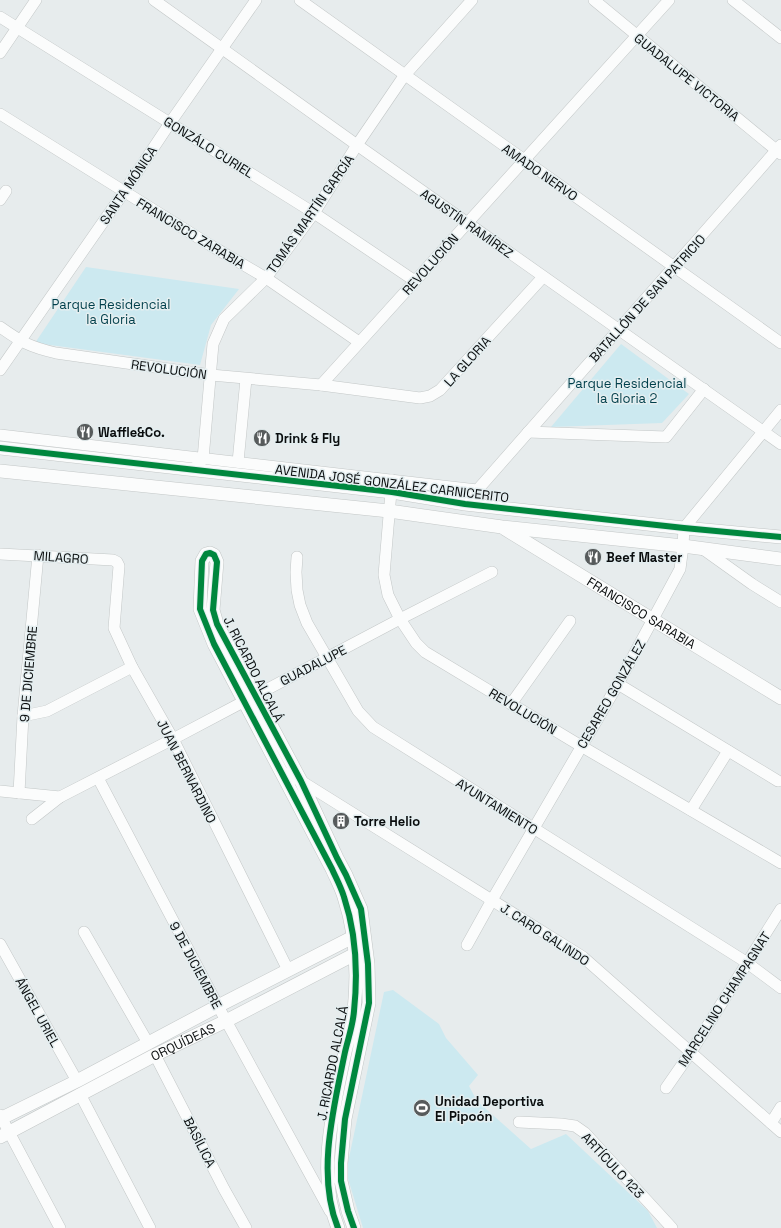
<svg xmlns="http://www.w3.org/2000/svg" width="781" height="1228" viewBox="0 0 781 1228" font-family="'Space Grotesk',sans-serif">
  <rect width="100%" height="100%" fill="#e7eced"/>
  <g fill="#cce9f0">
    <polygon points="86,267 239,289 211,325 200,365 35,343"/>
    <polygon points="621,344 689,394 662,423 551,427"/>
    <polygon points="393,990 439,1024 446,1038 478,1075 469,1086 477,1101 531,1149 566,1134 648,1211 657,1228 363,1228 346,1172 384,992"/>
  </g>
  <g fill="none" stroke-linecap="round" stroke-linejoin="round">
    <defs>
      <g id="minor">
        <polyline points="154,0 357,145 781,444"/>
        <polyline points="300,0 781,343"/>
        <polyline points="594,0 781,154"/>
        <polyline points="733,0 781,38"/>
        <polyline points="0,17 314,213 415,281"/>
        <polyline points="0,53 36,0"/>
        <polyline points="0,114 210,245 266,278 359,342"/>
        <polyline points="0,200 6,191"/>
        <path d="M0 327C21 342 30 347 56 353L211 375 321 385 420 398 430 396 440 390 543 277"/>
        <polyline points="0,370 124,192 170,123 256,0"/>
        <polyline points="321,385 669,0"/>
        <polyline points="528,432 666,437 704,389"/>
        <polyline points="0,435 477,490"/>
        <polyline points="238,462 246,379"/>
        <polyline points="193,470 203,459 213,344 224,319 266,278 314,213 357,145 404,76 472,0"/>
        <polyline points="392,480 384,575 388,595 400,619 416,643 425,652 581,746 781,863"/>
        <polyline points="465,504 781,145"/>
        <polyline points="703,549 752,584 781,602"/>
        <polyline points="0,554 113,560 117,562 119,566 114,628 132,667 173,739 288,970"/>
        <polyline points="297,557 296,572 297,590 300,605 307,623 358,711 373,727 746,962 781,988"/>
        <polyline points="618,684 778,781"/>
        <polyline points="511,704 570,621"/>
        <polyline points="23,716 47,711 132,667"/>
        <polyline points="282,772 301,781 583,957 781,1132"/>
        <polyline points="98,778 218,1006 330,1211"/>
        <polyline points="0,791 60,797"/>
        <polyline points="19,793 23,716 38,555"/>
        <polyline points="691,810 728,751"/>
        <polyline points="32,819 60,797 173,739 400,619 492,572"/>
        <polyline points="84,932 148,1043"/>
        <polyline points="0,944 77,1081"/>
        <polyline points="467,945 492,900 618,684 680,569 683,546 684,528 781,410"/>
        <polyline points="155,1055 224,1189 246,1228"/>
        <polyline points="666,1088 691,1052 781,909"/>
        <polyline points="80,1094 150,1228"/>
        <polyline points="0,1115 60,1228"/>
        <polyline points="519,1122 561,1124 575,1126 585,1133 672,1228"/>
        <polyline points="771,1123 781,1107"/>
      </g>
      <g id="tertiary">
        <polyline points="0,448 392,492 465,504 684,528 781,537"/>
        <polyline points="0,471 389,511 502,527 683,546 781,559"/>
        <path id="s1" d="M505 529 781 698"/>
        <polyline points="0,1119 77,1081 218,1006 353,937 360,935"/>
        <path id="s2" d="M0 1137 155 1055 226 1021 355 954 361 952"/>
        <path d="M338 1228C316 1175 334 1106 345 1052 348 1039 353 1025 354 1011 358 973 356 933 344 897 341 887 336 878 332 869L214 644 200 609 202 561 206 554 210 553 214 555 217 562 213 610 217 624 301 781 337 858 346 875 361 909 368 964 369 1003 345 1119 341 1163V1181L348 1211 354 1228"/>
      </g>
    </defs>
    <use href="#minor" stroke="#c3c7c7" stroke-width="12"/>
    <use href="#tertiary" stroke="#c3c7c7" stroke-width="14"/>
    <use href="#minor" stroke="#fbfcfc" stroke-width="11"/>
    <use href="#tertiary" stroke="#fbfcfc" stroke-width="13"/>
    <defs>
      <g id="cycleway">
        <polyline points="0,448 392,492 465,504 684,528 781,537"/>
        <path d="M338 1228C316 1175 334 1106 345 1052 348 1039 353 1025 354 1011 358 973 356 933 344 897 341 887 336 878 332 869L214 644 200 609 202 561 206 554 210 553 214 555 217 562 213 610 217 624 301 781 337 858 346 875 361 909 368 964 369 1003 345 1119 341 1163V1181L348 1211 354 1228"/>
      </g>
    </defs>
    <use href="#cycleway" stroke="#e4eef0" stroke-width="8"/>
    <use href="#cycleway" stroke="#00873e" stroke-width="6"/>
  </g>
  <defs>
    <symbol id="restaurant-disc" viewBox="-11 -11 22 22"><circle r="9.5" fill="#575b5c" stroke="#e4eef0"/><path d="M-5-6h1v4h1v-4h1v4h1v-4h1v5L-1.5 .5V6h-2V.5L-5-1ZM5-6V6H3V1.5H1.5Q1.5-4 5-6Z" fill="#fff"/></symbol>
    <symbol id="building-disc" viewBox="-11 -11 22 22"><circle r="9.5" fill="#575b5c" stroke="#e4eef0"/><path d="M-4-6H4V6H1V3H-1V6H-4ZM-2.5-4.3h1.7v1.8h-1.7ZM.8-4.3h1.7v1.8H.8ZM-2.5-1h1.7V.8h-1.7ZM.8-1h1.7V.8H.8Z" fill="#fff"/></symbol>
    <symbol id="stadium-disc" viewBox="-11 -11 22 22"><circle r="9.5" fill="#575b5c" stroke="#e4eef0"/><path d="M0-5a6.5 5 0 1 0 0 10a6.5 5 0 1 0 0-10ZM-3.5-1.8h7v3.6h-7Z" fill="#fff"/></symbol>
  </defs>
  <g fill-rule="evenodd">
    <use href="#restaurant-disc" x="75" y="422" width="20" height="20"/>
    <use href="#restaurant-disc" x="252" y="428" width="20" height="20"/>
    <use href="#restaurant-disc" x="583" y="547" width="20" height="20"/>
    <use href="#building-disc" x="331" y="811" width="20" height="20"/>
    <use href="#stadium-disc" x="412" y="1098" width="20" height="20"/>
  </g>
  <g text-anchor="middle" stroke-width="3" stroke-linejoin="round" paint-order="stroke">
    <g font-size="13" fill="#0a0d0e" stroke="#e4eef0">
      <text transform="translate(687 77) rotate(39)" y="5">GUADALUPE VICTORIA</text>
      <text transform="translate(209 147) rotate(32)" y="5">GONZÁLO CURIEL</text>
      <text transform="translate(540 172) rotate(35)" y="5">AMADO NERVO</text>
      <text transform="translate(128 185) rotate(-56)" y="5">SANTA MÓNICA</text>
      <text transform="translate(310 214) rotate(-55)" y="5">TOMÁS MARTÍN GARCÍA</text>
      <text transform="translate(467 223) rotate(35)" y="5">AGUSTÍN RAMÍREZ</text>
      <text transform="translate(191 233) rotate(31)" y="5">FRANCISCO ZARABIA</text>
      <text transform="translate(430 264) rotate(-48)" y="5">REVOLUCIÓN</text>
      <text transform="translate(647 298) rotate(-48)" y="5">BATALLÓN DE SAN PATRICIO</text>
      <text transform="translate(467 361) rotate(-48)" y="5">LA GLORIA</text>
      <text transform="translate(169 369) rotate(8)" y="5">REVOLUCIÓN</text>
      <text transform="translate(392 483) rotate(7)" y="5">AVENIDA JOSÉ GONZÁLEZ CARNICERITO</text>
      <text transform="translate(61 557) rotate(4)" y="5">MILAGRO</text>
      <text dy="5" stroke="none"><textPath href="#s1" startOffset="160">FRANCISCO SARABIA</textPath></text>
      <text transform="translate(313 665) rotate(-27)" y="5">GUADALUPE</text>
      <text transform="translate(254 669) rotate(63)" y="5">J. RICARDO ALCALÁ</text>
      <text transform="translate(28 674) rotate(-85)" y="5">9 DE DICIEMBRE</text>
      <text transform="translate(611 694) rotate(-60)" y="5">CESAREO GONZÁLEZ</text>
      <text transform="translate(523 711) rotate(31)" y="5">REVOLUCIÓN</text>
      <text transform="translate(187 771) rotate(63)" y="5">JUAN BERNARDINO</text>
      <text transform="translate(497 806) rotate(32)" y="5">AYUNTAMIENTO</text>
      <text transform="translate(545 934) rotate(33)" y="5">J. CARO GALINDO</text>
      <text transform="translate(196 965) rotate(62)" y="5">9 DE DICIEMBRE</text>
      <text transform="translate(724 999) rotate(-57)" y="5">MARCELINO CHAMPAGNAT</text>
      <text transform="translate(38 1012) rotate(61)" y="5">ÁNGEL URIEL</text>
      <text dy="5" stroke="none"><textPath href="#s2" startOffset="206">ORQUÍDEAS</textPath></text>
      <text transform="translate(332 1063) rotate(-79)" y="5">J. RICARDO ALCALÁ</text>
      <text transform="translate(200 1142) rotate(63)" y="5">BASÍLICA</text>
      <text transform="translate(613 1165) rotate(47)" y="5">ARTÍCULO 123</text>
    </g>
    <g font-size="13" fill="#003f4b" stroke="#e4eef0">
      <text x="111" y="309">Parque Residencial<tspan x="111" dy="15">la Gloria</tspan></text>
      <text x="627" y="388">Parque Residencial<tspan x="627" dy="15">la Gloria 2</tspan></text>
    </g>
    <g font-size="13" font-weight="bold" fill="#0a0d0e" stroke="#e4eef0" text-anchor="start">
      <text x="98" y="437">Waffle&amp;Co.</text>
      <text x="275" y="443">Drink &amp; Fly</text>
      <text x="606" y="562">Beef Master</text>
      <text x="354" y="826">Torre Helio</text>
      <text x="435" y="1106">Unidad Deportiva<tspan x="435" dy="15">El Pipoón</tspan></text>
    </g>
  </g>
</svg>
